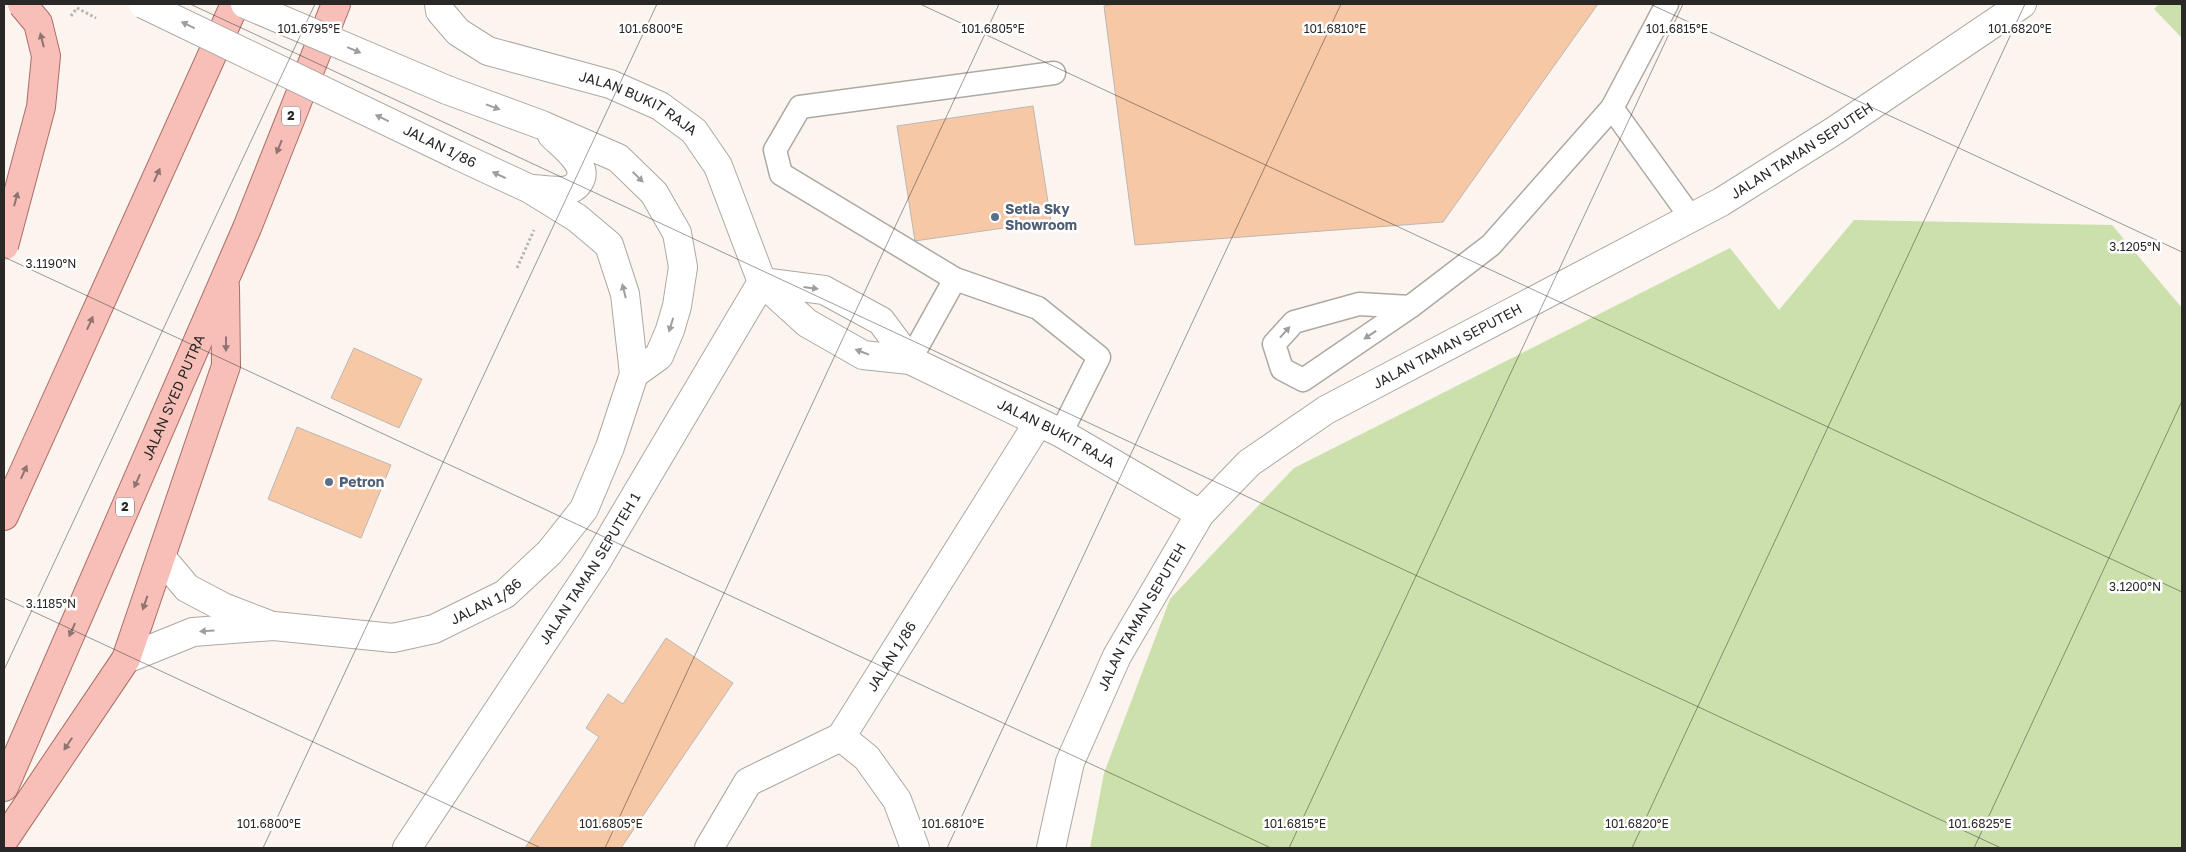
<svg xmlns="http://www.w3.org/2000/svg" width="2186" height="852" viewBox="0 0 2186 852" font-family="'Golos Text',sans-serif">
  <rect width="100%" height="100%" fill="#fbf4ef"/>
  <g fill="#cbe0aa">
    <polygon points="2159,4 2182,4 2182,38 2154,9"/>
    <polygon points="1854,220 2112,225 2182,308 2182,848 1090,848 1104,773 1170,599 1294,468 1730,248 1779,310"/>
  </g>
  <g fill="#f7c8a6" stroke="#bdb7b2">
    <polygon points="1114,4 1598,4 1443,222 1135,245 1104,6"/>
    <polygon points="1033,106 1051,221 915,241 897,126"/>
    <polygon points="354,348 422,379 399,428 331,398"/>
    <polygon points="297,427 391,465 361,538 268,499"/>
    <polygon points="666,638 733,683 621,848 525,848 599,737 586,728 608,694 623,704"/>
  </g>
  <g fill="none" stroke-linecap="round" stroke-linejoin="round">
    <defs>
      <g id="service">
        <polyline points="1054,73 800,107 775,150 781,174 955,279 1038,308 1099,357 1061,433"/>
        <polyline points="1612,108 1692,219"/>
        <polyline points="1410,307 1359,304 1294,322 1274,344 1282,369 1303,380 1410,307 1491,245 1612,108 1667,4"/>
        <polyline points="910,360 955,279"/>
      </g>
      <g id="minor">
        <path id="s1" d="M439 4 440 11 458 32 488 51 610 84 660 106 694 131 718 166 762 282 807 323 863 355 910 360 1061 433 1200 514"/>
        <polyline points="762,282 824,290 881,321 910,360"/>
        <polyline points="841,737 867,758 897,800 915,848"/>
        <path id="s2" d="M407 848 595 564 762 282"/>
        <path id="s3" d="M709 848 748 782 841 737 1038 423"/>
      </g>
      <g id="tertiary">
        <polyline points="447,90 542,125 618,158 654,193 677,233 683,267 677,306 670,330 659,356 634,374"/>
        <path d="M532 189C542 190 553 191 563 191 570 190 576 187 579 182 590 165 562 145 552 135"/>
        <polyline points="161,557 187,588 223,607 267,624"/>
        <path id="s4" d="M126 659 193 632 274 626 393 638 434 629 505 594 550 552 584 509 610 447 634 374 625 294 609 245 577 218 530 189 457 155"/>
        <path id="s5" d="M1051 848 1070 762 1117 656 1200 514 1249 463 1326 410 1721 202 1834 131 2022 4"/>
      </g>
      <g id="primary">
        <polyline points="4,516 235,4"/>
        <path id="s6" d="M4 787 247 228 336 4"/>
        <polyline points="4,840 126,659 226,366 225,287"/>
      </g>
    </defs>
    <use href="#service" stroke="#aea8a3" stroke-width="25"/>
    <use href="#minor" stroke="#aea8a3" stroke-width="30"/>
    <use href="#tertiary" stroke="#aea8a3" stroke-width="30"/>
    <use href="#primary" stroke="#ab6e66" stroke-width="30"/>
    <g stroke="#bab5b0" stroke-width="3" stroke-dasharray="2.5 2.5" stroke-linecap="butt">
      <polyline points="71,16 77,8 96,18"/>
      <polyline points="517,268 534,230"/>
    </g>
    <use href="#service" stroke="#fff" stroke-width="22"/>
    <use href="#minor" stroke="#fff" stroke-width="28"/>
    <use href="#tertiary" stroke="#fff" stroke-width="28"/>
    <use href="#primary" stroke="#f7bfb8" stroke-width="28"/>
    <defs>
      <g id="tertiary-bridge">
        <polyline points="143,4 457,155"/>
        <polyline points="245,4 447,90"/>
      </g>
      <polyline id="primary-bridge" points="4,246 41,107 46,56 38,23 22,4"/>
    </defs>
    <use href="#tertiary-bridge" stroke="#aea8a3" stroke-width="30" stroke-linecap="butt"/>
    <use href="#primary-bridge" stroke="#ab6e66" stroke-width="30" stroke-linecap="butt"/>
    <use href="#tertiary-bridge" stroke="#fff" stroke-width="28"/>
    <use href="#primary-bridge" stroke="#f7bfb8" stroke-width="28"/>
  </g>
  <defs><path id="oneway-solid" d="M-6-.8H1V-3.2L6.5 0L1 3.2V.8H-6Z" transform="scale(1.25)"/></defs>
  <g fill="#9f9e9d">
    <use href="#oneway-solid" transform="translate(188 25) rotate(-154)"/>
    <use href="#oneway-solid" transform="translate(354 50) rotate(23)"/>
    <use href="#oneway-solid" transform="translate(493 107) rotate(20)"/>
    <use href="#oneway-solid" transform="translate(382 118) rotate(-154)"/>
    <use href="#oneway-solid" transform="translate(499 175) rotate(-155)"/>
    <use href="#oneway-solid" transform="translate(638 177) rotate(45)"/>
    <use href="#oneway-solid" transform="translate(811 288) rotate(7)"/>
    <use href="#oneway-solid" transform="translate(624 291) rotate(-104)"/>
    <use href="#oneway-solid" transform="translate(671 325) rotate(107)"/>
    <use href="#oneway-solid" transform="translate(1285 332) rotate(-48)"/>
    <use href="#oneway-solid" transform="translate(1370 335) rotate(146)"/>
    <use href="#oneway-solid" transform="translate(862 352) rotate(-159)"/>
    <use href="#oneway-solid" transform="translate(207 631) rotate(176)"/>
  </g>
  <g fill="#90746f">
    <use href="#oneway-solid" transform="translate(42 40) rotate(-104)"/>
    <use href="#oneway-solid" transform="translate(279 147) rotate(112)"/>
    <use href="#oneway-solid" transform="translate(157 175) rotate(-66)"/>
    <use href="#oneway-solid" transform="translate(16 199) rotate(-75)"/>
    <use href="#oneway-solid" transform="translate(90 323) rotate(-66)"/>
    <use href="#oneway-solid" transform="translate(226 344) rotate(90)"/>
    <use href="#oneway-solid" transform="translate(24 472) rotate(-66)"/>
    <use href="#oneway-solid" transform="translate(137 481) rotate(114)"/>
    <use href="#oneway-solid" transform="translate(145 603) rotate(109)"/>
    <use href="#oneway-solid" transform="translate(72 630) rotate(114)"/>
    <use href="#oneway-solid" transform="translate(68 744) rotate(124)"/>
  </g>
  <path fill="none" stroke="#2a2826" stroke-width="1" stroke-opacity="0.45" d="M190 4 2001 848M920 4 2182 592M1650 4 2182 252M4 257 1271 848M4 598 541 848M4 670 315 4M263 848 657 4M605 848 999 4M947 848 1341 4M1289 848 1683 4M1632 848 2025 4M1974 848 2182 401"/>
  <g fill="#5c6f8a" stroke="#fff" stroke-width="2">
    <circle cx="995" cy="217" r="5"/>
    <circle cx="329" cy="482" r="5"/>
  </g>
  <g text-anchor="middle" stroke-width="5" stroke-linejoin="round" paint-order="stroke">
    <g fill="#fff" stroke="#6a6867" stroke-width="1">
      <rect x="282" y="106.5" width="18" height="19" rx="4"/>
      <rect x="116" y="497.5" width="18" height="19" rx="4"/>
    </g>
    <g font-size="12" font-weight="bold" fill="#2a2826">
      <text x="291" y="120">2</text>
      <text x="125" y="511">2</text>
    </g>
    <g font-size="14" fill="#2a2826" stroke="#fff">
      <text dy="5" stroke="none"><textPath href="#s1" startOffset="230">JALAN BUKIT RAJA</textPath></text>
      <text transform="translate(440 146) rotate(26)" y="5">JALAN 1/86</text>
      <text dy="5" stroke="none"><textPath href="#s5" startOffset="1075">JALAN TAMAN SEPUTEH</textPath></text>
      <text dy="5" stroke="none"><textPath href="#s5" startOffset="670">JALAN TAMAN SEPUTEH</textPath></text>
      <text dy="5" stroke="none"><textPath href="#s6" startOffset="425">JALAN SYED PUTRA</textPath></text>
      <text dy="5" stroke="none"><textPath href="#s1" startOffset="796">JALAN BUKIT RAJA</textPath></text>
      <text dy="5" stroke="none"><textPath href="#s2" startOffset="334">JALAN TAMAN SEPUTEH 1</textPath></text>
      <text dy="5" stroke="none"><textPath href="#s4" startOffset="374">JALAN 1/86</textPath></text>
      <text dy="5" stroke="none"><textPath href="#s5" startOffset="250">JALAN TAMAN SEPUTEH</textPath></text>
      <text dy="5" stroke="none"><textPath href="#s3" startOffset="275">JALAN 1/86</textPath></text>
    </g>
    <g font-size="14" font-weight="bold" fill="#4e5e75" stroke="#fff" text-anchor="start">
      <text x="1005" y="214">Setia Sky<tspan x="1005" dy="16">Showroom</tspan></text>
      <text x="339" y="487">Petron</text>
    </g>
  </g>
  <g font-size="12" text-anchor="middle" fill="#2a2826" stroke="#fff" stroke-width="5" stroke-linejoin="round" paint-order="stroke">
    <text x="309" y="33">101.6795°E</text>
    <text x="651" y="33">101.6800°E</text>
    <text x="993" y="33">101.6805°E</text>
    <text x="1335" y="33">101.6810°E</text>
    <text x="1677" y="33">101.6815°E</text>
    <text x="2020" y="33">101.6820°E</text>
    <text x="2135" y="251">3.1205°N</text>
    <text x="51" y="268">3.1190°N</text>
    <text x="2135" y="591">3.1200°N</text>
    <text x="51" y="608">3.1185°N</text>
    <text x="269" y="828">101.6800°E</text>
    <text x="611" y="828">101.6805°E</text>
    <text x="953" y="828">101.6810°E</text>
    <text x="1295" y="828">101.6815°E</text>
    <text x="1637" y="828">101.6820°E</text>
    <text x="1980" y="828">101.6825°E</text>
  </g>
  <rect width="2186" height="852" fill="none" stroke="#2a2826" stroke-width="10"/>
</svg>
